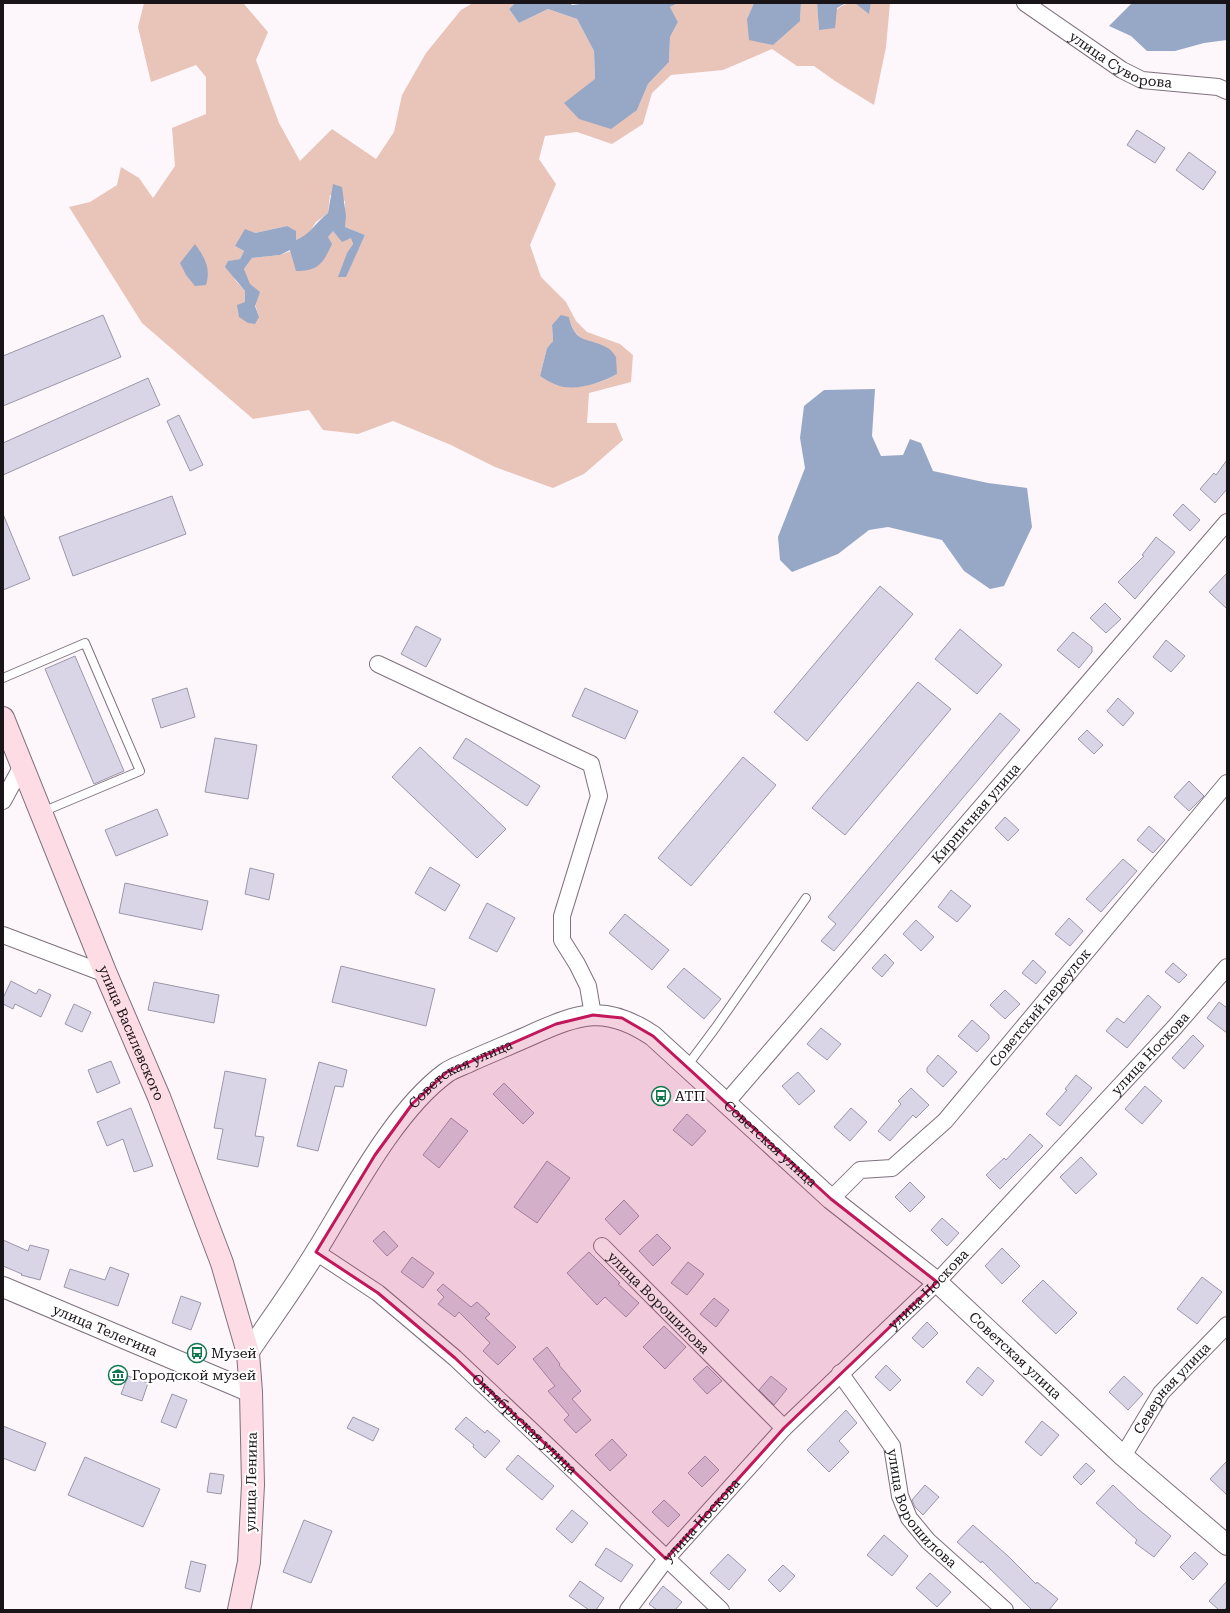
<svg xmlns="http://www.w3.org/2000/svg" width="1230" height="1613" viewBox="0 0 1230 1613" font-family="'Roboto Serif',serif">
  <rect width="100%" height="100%" fill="#fdf7fc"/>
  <path fill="#e8c4b9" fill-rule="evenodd" d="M144 3 244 4 268 32 256 60 279 123 300 161 332 129 376 159 394 132 402 95 426 53 461 10 473 3H515L509 9 519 23 548 9 577 19 594 51 595 79 637 110 648 84 669 62 670 37 678 22 670 7 678 3H754L747 19 800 21 801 3H817L819 29C827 20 840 0 856 3 860 5 865 10 869 13L871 3H890L886 47 874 105 835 81 814 66H797L772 49 723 70 671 75 652 93 643 124 612 144 577 132 545 136 539 159 556 184 530 245 541 277 566 302 576 321 587 332 620 344 633 355 631 382 589 393 587 423H616L623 440 584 474 553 488 495 467 451 445 393 421 358 434 323 430 309 410 253 419 142 323 69 207 90 202 117 185 121 167 139 178 153 198 175 166 172 128 206 114V77L196 65 151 82 138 27ZM330 195 345 201V227L365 235 345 277C343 264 345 256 353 244L351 237 337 234 333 230 328 237 280 255 252 258 244 269 259 317 245 302V291L235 280 229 261 240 259 244 251 235 246 255 233 287 226 296 240 307 236 316 222 328 213ZM569 317C574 340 588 342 608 348L617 374C585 392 573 384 540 376L547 348 553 341 552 325Z"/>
  <g fill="#97a8c6">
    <polygon points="515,3 570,3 572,5 589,3 678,3 670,7 678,22 670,37 669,62 648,84 637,110 611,129 579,119 564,103 595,79 594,51 577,19 548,9 519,23 509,9"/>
    <polygon points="754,3 801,3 800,21 773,45 749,40 747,19"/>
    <polygon points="817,3 846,3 837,8 835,28 819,30"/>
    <polygon points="855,3 871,3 869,14"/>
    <polygon points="1132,3 1227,3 1227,40 1204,43 1175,51 1147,51 1131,36 1109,26"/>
    <path d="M333 184 342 187 346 216 345 227 365 235 346 277H338L347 253 353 244 351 238 342 242 333 231 328 237 332 244C323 263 319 271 296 271L290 250 280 255 252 258 244 269 250 284 260 292 255 306 259 317 255 324 248 323 239 317 237 305 245 302V291L225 267 228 261 240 259 244 251 235 246 245 229 255 233 287 226 296 231V240C311 234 315 223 328 213Z"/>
    <path d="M195 244C205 258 211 268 206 285L195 286 186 275 180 263Z"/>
    <path d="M561 315 569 317C575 345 589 337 608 348 611 350 614 354 616 357L617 374C601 383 574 392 557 385 551 383 545 379 540 376L547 348 553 341 552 325Z"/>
    <polygon points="875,389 872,436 881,456 903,455 910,439 921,443 933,471 988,483 1027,488 1032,527 1004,586 990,589 964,571 942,540 888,527 869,530 838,554 792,572 780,560 778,537 805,468 800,438 804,406 824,390"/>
  </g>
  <g fill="#d9d5e7" stroke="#9b97a9">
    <polygon points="1137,130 1165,148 1155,163 1127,145"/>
    <polygon points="1189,152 1216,172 1203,190 1176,170"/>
    <polygon points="103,315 121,357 3,406 3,356"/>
    <polygon points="148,378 160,405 3,475 3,443"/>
    <polygon points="179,415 203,465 190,471 167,421"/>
    <polygon points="1227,460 1227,489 1215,503 1200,489 1214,473 1216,475"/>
    <polygon points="172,496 186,534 73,576 59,537"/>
    <polygon points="1183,504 1200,520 1190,531 1173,515"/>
    <polygon points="3,514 30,579 3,590"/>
    <polygon points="1156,537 1175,552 1135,599 1118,582 1144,556 1142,555"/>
    <polygon points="1227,573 1227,609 1209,592"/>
    <polygon points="880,586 913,614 807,741 774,712"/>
    <polygon points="1105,603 1121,619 1106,633 1090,618"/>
    <polygon points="416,626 441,639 426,667 401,654"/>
    <polygon points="960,629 1002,665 977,694 935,659"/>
    <polygon points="1073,632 1092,647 1092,652 1079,668 1057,650"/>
    <polygon points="1166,640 1185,656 1171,672 1153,657"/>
    <polygon points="75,656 124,771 94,784 45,669"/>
    <polygon points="918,682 951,709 845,835 812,808"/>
    <polygon points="187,688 195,717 161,728 152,699"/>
    <polygon points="585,688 638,711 625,739 572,716"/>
    <polygon points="1118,698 1134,713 1123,726 1107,711"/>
    <polygon points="1000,713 1020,730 834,951 821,941 836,924 828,917"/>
    <polygon points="1087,730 1103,745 1094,754 1078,739"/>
    <polygon points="215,738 257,745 248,799 205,792"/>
    <polygon points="466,738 540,786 527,806 453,758"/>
    <polygon points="420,747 506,829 477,858 392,777"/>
    <polygon points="743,757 776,785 691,886 658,858"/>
    <polygon points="1189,781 1204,796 1189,811 1174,797"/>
    <polygon points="157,809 168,835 116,856 105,830"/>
    <polygon points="1005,817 1019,830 1008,841 995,828"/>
    <polygon points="1149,826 1165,840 1153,853 1137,840"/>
    <polygon points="1123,859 1137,871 1101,912 1086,899"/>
    <polygon points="430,867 460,885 445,911 415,893"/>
    <polygon points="250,868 274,874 269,900 245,894"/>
    <polygon points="125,883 208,901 202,930 119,913"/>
    <polygon points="951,890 971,906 957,922 938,907"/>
    <polygon points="487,903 515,918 497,952 469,938"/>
    <polygon points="625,914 669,950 652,970 609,933"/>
    <polygon points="1069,918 1083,931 1070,946 1055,934"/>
    <polygon points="916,920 934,937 921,951 903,934"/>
    <polygon points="885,954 894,963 882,977 872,968"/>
    <polygon points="1033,960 1046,972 1036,984 1022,973"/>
    <polygon points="1173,963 1187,975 1179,983 1165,972"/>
    <polygon points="341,966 435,989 426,1026 332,1002"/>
    <polygon points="684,968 721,999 704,1019 667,987"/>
    <polygon points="11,981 36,994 39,989 51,995 41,1017 15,1004 13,1009 3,1004 3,998"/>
    <polygon points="154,982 219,995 214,1023 148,1010"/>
    <polygon points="1005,990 1020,1004 1005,1019 990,1005"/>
    <polygon points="1148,995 1161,1007 1127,1048 1106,1031 1117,1018 1124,1023"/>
    <polygon points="1219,1002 1227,1008 1227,1033 1207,1018"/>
    <polygon points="74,1004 91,1012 82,1032 65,1024"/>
    <polygon points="972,1020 989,1035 989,1039 977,1052 958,1036"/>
    <polygon points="821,1028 841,1044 827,1060 807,1044"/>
    <polygon points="1193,1035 1204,1046 1184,1069 1172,1058"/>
    <polygon points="938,1055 957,1072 943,1087 927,1072 927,1068"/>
    <polygon points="111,1061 120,1083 97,1093 88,1070"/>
    <polygon points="319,1062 347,1070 343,1087 335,1086 318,1151 297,1146"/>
    <polygon points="225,1071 266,1079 255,1136 264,1137 258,1167 217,1159 223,1129 214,1128"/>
    <polygon points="798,1072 815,1091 799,1105 782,1086"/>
    <polygon points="1076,1075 1092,1088 1060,1126 1046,1114 1067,1090 1065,1089"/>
    <polygon points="504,1083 534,1113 523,1124 493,1094"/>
    <polygon points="1145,1086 1162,1101 1142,1124 1125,1109"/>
    <polygon points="911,1088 929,1105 916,1118 913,1115 890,1141 878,1131 901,1104 898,1101"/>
    <polygon points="131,1108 153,1166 134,1172 123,1139 107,1146 97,1122"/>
    <polygon points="851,1108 867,1122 850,1141 834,1127"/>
    <polygon points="687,1114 706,1131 692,1146 673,1130"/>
    <polygon points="451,1118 468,1131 439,1168 423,1155"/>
    <polygon points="1030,1134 1043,1146 1000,1189 986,1175 1004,1158 1006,1160"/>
    <polygon points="1081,1157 1097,1174 1076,1194 1060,1177"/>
    <polygon points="547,1161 570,1178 537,1223 514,1207"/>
    <polygon points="910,1182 925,1197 910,1212 895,1197"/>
    <polygon points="624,1200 639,1216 620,1235 605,1219"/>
    <polygon points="942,1218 959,1233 947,1246 931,1230"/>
    <polygon points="384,1231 398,1246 387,1256 373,1241"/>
    <polygon points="657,1234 671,1248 653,1266 639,1251"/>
    <polygon points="3,1240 28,1251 30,1245 49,1250 40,1280 21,1275 22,1274 3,1266"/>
    <polygon points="1002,1248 1020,1266 1002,1284 985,1266"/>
    <polygon points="589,1252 620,1283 618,1284 639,1303 626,1317 605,1297 597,1305 567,1273"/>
    <polygon points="412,1257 434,1273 423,1288 401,1272"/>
    <polygon points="688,1262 704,1274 687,1295 671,1283"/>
    <polygon points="110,1267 129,1274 118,1306 64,1287 70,1269 105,1280"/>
    <polygon points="1202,1277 1222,1292 1197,1324 1177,1309"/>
    <polygon points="1043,1280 1077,1313 1056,1334 1022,1301"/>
    <polygon points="443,1284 471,1307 477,1302 490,1314 485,1318 516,1347 498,1365 483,1351 490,1343 459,1312 455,1317 438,1304 444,1297 437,1290"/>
    <polygon points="181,1296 201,1303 191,1330 172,1323"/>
    <polygon points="714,1298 729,1310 716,1327 700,1314"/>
    <polygon points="927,1322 938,1333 923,1348 912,1338"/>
    <polygon points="664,1326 686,1347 665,1369 643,1347"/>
    <polygon points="547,1347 560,1364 559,1365 581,1391 572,1399 591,1420 576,1433 564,1420 569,1415 548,1391 555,1386 533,1359"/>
    <polygon points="886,1365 901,1380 890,1391 875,1377"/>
    <polygon points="707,1366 722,1381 707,1394 693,1379"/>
    <polygon points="978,1367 994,1381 982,1396 966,1382"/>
    <polygon points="128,1376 148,1383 142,1401 121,1394"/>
    <polygon points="771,1376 787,1389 774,1405 759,1390"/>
    <polygon points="1124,1376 1143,1394 1128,1410 1109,1392"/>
    <polygon points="172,1394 187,1400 176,1428 161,1422"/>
    <polygon points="846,1410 857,1423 839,1441 849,1452 829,1472 807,1450"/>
    <polygon points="353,1417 379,1429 373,1441 347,1428"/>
    <polygon points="466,1417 485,1433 487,1430 500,1441 485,1458 473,1447 474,1445 455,1429"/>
    <polygon points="1042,1421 1059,1435 1041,1456 1025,1442"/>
    <polygon points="3,1426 46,1443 35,1471 3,1458"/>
    <polygon points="612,1439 627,1455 610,1471 595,1455"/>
    <polygon points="518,1455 554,1486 542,1500 506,1469"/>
    <polygon points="705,1456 719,1470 702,1487 688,1473"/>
    <polygon points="85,1457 160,1489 143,1527 68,1495"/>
    <polygon points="1227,1461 1227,1495 1210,1479"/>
    <polygon points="1086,1463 1095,1471 1081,1485 1073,1477"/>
    <polygon points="210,1473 224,1475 221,1494 207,1492"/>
    <polygon points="925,1485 939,1497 923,1515 915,1507 912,1500"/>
    <polygon points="1113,1485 1138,1509 1171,1536 1154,1557 1135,1543 1137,1540 1096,1503"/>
    <polygon points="664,1500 680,1515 668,1527 652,1512"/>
    <polygon points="572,1510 588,1523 572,1543 556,1529"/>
    <polygon points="304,1520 332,1531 311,1583 283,1572"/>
    <polygon points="973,1525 1008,1556 1036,1584 1037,1582 1058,1599 1049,1610 1032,1610 982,1561 981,1563 957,1542"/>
    <polygon points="884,1535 908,1556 892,1576 867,1555"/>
    <polygon points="606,1548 633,1565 621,1582 595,1565"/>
    <polygon points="1195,1552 1208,1564 1193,1580 1180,1567"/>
    <polygon points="728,1554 746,1570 729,1590 710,1573"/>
    <polygon points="191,1561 206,1565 200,1592 185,1588"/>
    <polygon points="783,1565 795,1576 780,1592 768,1580"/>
    <polygon points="930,1573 951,1592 937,1607 916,1588"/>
    <polygon points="580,1581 604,1598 596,1610 589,1610 569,1596"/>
    <polygon points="1227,1581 1227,1607 1224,1610 1219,1610 1209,1601"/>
    <polygon points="663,1586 682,1602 675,1610 657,1610 649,1604"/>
  </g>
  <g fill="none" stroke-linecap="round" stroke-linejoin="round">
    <defs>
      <g id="service">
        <polyline points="3,678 85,643 140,771 42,812"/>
        <polyline points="687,1066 716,1027 806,898"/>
      </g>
      <g id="minor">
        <path id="s1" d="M1025 3 1122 70 1142 80 1218 87 1227 91"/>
        <polyline points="378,664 591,764 599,796 562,916 562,940 577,964 588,986 593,1015"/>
        <polyline points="3,801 23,764"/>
        <polyline points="3,935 106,974"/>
        <path id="s2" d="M725 1104 1227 522"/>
        <path id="s3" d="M831 1199 860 1170 892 1168 945 1121 1227 783"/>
        <path id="s4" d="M602 1246 784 1428"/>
        <path id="s5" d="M316 1252 378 1293 455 1358 721 1610"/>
        <path id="s6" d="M840 1373 892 1446 900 1496 909 1518 928 1541 1005 1610"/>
        <path id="s7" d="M1123 1456 1161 1393 1227 1325"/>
        <path id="s8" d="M628 1610 666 1559 784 1428 937 1282 1174 1028 1227 967"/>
      </g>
      <g id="tertiary">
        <path id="s9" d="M3 1287 251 1392"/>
        <path id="s10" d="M248 1353C271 1319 296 1285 317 1250 351 1195 394 1111 446 1073 453 1068 463 1065 471 1061 491 1052 511 1044 531 1035 580 1013 606 1004 653 1036L831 1199 937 1282 1123 1456 1227 1545"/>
      </g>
      <g id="secondary">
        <path id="s11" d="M3 718 106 974 159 1097 222 1263 248 1353 251 1392 253 1485 249 1562 239 1610"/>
      </g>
    </defs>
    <use href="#service" stroke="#7f717d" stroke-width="10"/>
    <use href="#minor" stroke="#7f717d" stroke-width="18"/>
    <use href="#tertiary" stroke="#7f717d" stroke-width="22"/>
    <use href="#secondary" stroke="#7f717d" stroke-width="24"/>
    <use href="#service" stroke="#fff" stroke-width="8"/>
    <use href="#minor" stroke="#fff" stroke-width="16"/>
    <use href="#tertiary" stroke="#fff" stroke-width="20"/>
    <use href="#secondary" stroke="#fddce5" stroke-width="22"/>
  </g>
  <path fill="#c2185b" fill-opacity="0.2" stroke="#c2185b" stroke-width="3" stroke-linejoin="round" d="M593 1015 622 1018 653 1036 831 1199 937 1282 784 1428 666 1559 455 1358 378 1293 316 1252 375 1155 413 1103 447 1072 556 1024Z"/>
  <defs>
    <symbol id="bus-ring" viewBox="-11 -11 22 22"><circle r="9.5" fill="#fff" stroke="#12774f" stroke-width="1.5"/><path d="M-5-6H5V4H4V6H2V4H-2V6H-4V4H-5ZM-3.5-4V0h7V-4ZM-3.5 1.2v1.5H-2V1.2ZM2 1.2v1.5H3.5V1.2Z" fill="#12774f"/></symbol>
    <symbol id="museum-ring" viewBox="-11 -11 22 22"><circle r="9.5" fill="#fff" stroke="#12774f" stroke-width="1.5"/><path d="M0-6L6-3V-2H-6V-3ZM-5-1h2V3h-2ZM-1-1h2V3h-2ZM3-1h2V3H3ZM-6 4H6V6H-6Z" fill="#12774f"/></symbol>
  </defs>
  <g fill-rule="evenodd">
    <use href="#bus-ring" x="650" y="1085" width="22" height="22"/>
    <use href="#bus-ring" x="186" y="1342" width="22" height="22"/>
    <use href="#museum-ring" x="107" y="1364" width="22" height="22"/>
  </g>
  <g text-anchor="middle" stroke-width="4" stroke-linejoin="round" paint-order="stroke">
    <g font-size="14" fill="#191418" stroke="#fff">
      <text dy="5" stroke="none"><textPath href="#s1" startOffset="113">улица Суворова</textPath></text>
      <text dy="5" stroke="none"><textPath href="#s2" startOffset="384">Кирпичная улица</textPath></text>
      <text dy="5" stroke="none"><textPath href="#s3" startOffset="292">Советский переулок</textPath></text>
      <text dy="5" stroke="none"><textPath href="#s11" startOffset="340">улица Василевского</textPath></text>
      <text dy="5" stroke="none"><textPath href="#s8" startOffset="764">улица Носкова</textPath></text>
      <text dy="5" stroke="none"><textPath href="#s10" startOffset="356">Советская улица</textPath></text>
      <text dy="5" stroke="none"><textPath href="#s10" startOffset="727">Советская улица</textPath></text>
      <text dy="5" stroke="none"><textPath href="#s8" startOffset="440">улица Носкова</textPath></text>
      <text dy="5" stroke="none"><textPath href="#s4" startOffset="80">улица Ворошилова</textPath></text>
      <text dy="5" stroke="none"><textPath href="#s9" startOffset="111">улица Телегина</textPath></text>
      <text dy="5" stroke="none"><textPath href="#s10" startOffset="1051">Советская улица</textPath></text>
      <text dy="5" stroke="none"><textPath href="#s7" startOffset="84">Северная улица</textPath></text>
      <text dy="5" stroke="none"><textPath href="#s5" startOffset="271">Октябрьская улица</textPath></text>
      <text transform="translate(251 1482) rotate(-89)" y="5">улица Ленина</text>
      <text dy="5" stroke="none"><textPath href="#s6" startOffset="161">улица Ворошилова</textPath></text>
      <text dy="5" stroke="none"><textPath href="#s8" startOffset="116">улица Носкова</textPath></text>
    </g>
    <g font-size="14" fill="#191418" stroke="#fff" text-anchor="start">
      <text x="675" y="1101">АТП</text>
      <text x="211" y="1358">Музей</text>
      <text x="132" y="1380">Городской музей</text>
    </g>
  </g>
  <rect width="1230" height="1613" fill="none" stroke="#191418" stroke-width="8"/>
</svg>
